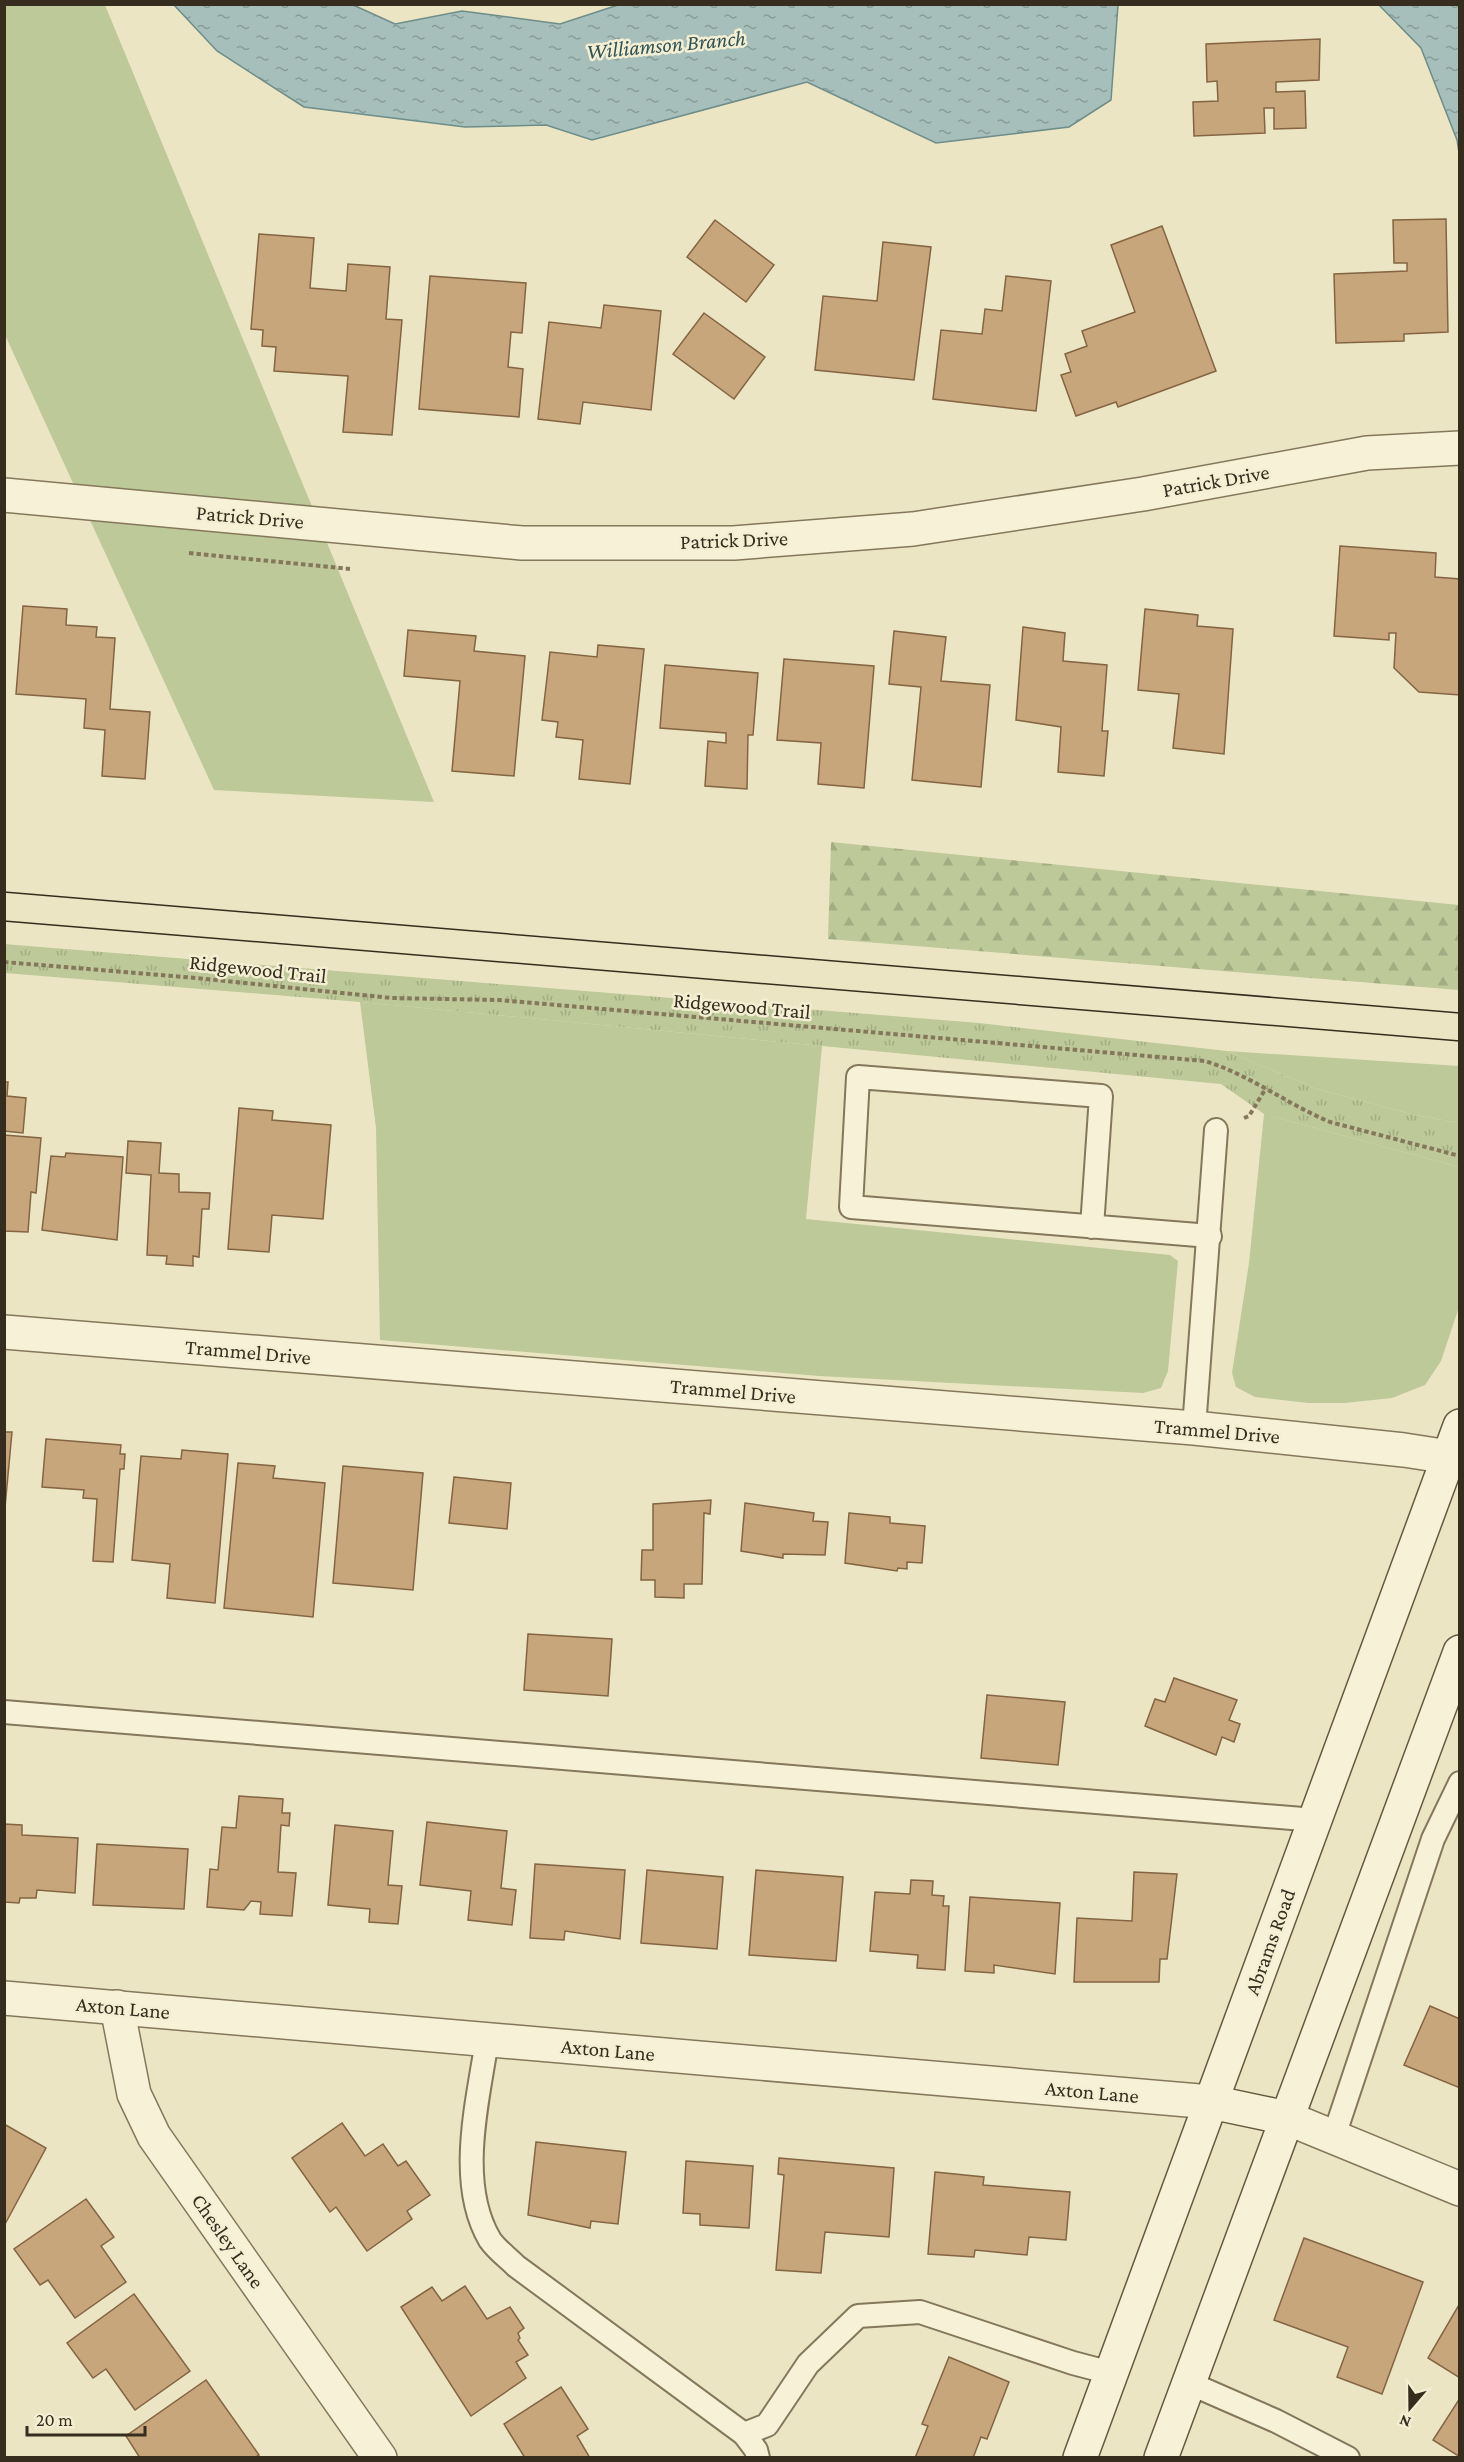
<svg xmlns="http://www.w3.org/2000/svg" width="1464" height="2462" viewBox="0 0 1464 2462" font-family="'Crimson Pro',serif">
  <defs>
    <pattern id="forest-firs" width="22" height="20" patternUnits="userSpaceOnUse" patternTransform="scale(1.5)"><rect width="22" height="20" fill="#bdc998"/><path d="M5 1l3.5 6h-7zM16 11l3.5 6h-7z" fill="#a3ad83"/></pattern>
    <pattern id="park-tufts" width="24" height="20" patternUnits="userSpaceOnUse" patternTransform="scale(1.5)"><rect width="24" height="20" fill="#bdc998"/><path d="M3 7l-1-3M5 7V3M7 7l1-3M15 17l-1-3M17 17v-4M19 17l1-3" fill="none" stroke="#a3ad83"/></pattern>
    <pattern id="water-ripples" width="26" height="14" patternUnits="userSpaceOnUse" patternTransform="scale(1.5)"><rect width="26" height="14" fill="#a6bfbb"/><path d="M2 4q2-2 4 0t4 0M15 11q2-2 4 0t4 0" fill="none" stroke="#889c97"/></pattern>
  </defs>
  <rect width="100%" height="100%" fill="#ece5c4"/>
  <g fill="#bdc998">
    <polygon points="4,5 105,5 434,802 214,790 5,335"/>
    <polygon points="360,1002 822,1046 806,1219 1170,1255 1178,1261 1168,1371 1161,1388 1143,1393 819,1376 380,1340 376,1128"/>
    <polygon points="1227,1051 1459,1066 1459,1123 1415,1115 1314,1088"/>
    <polygon points="1264,1114 1459,1167 1459,1307 1441,1361 1425,1385 1392,1398 1345,1403 1309,1403 1255,1397 1236,1387 1232,1373 1249,1263"/>
  </g>
  <polygon fill="url(#forest-firs)" points="831,842 1459,905 1459,990 828,939"/>
  <polygon fill="url(#park-tufts)" points="4,944 979,1023 1227,1051 1314,1088 1415,1115 1459,1123 1459,1167 1264,1114 1221,1084 360,1002 5,973"/>
  <g fill="url(#water-ripples)" stroke="#6d8d89" stroke-width="1.5">
    <polygon points="351,4 395,24 462,11 560,24 621,4 1118,5 1111,100 1069,127 936,143 807,82 592,140 546,125 465,127 304,107 217,51 174,5"/>
    <polygon points="1379,5 1459,5 1459,153 1457,140 1421,48"/>
  </g>
  <g fill="#c8a67c" stroke="#836542" stroke-width="1.5">
    <polygon points="1320,39 1319,80 1276,82 1276,92 1305,91 1306,128 1274,129 1274,108 1264,108 1265,133 1194,136 1193,102 1218,101 1217,81 1207,82 1206,44"/>
    <polygon points="1446,219 1448,332 1404,334 1404,341 1336,343 1334,274 1407,271 1407,263 1394,263 1393,220"/>
    <polygon points="715,220 774,265 746,302 687,257"/>
    <polygon points="1162,226 1216,371 1118,407 1116,402 1076,416 1061,375 1071,372 1065,354 1087,346 1082,331 1135,312 1111,245"/>
    <polygon points="259,234 314,238 310,288 346,291 348,264 390,267 386,319 402,320 392,435 343,432 348,376 274,371 276,347 262,346 263,330 251,329"/>
    <polygon points="883,242 931,247 914,380 815,370 823,296 877,301"/>
    <polygon points="430,276 526,283 522,333 511,332 508,367 523,369 519,417 419,409"/>
    <polygon points="1006,276 1051,281 1036,411 933,399 941,330 982,334 985,309 1002,311"/>
    <polygon points="604,305 661,311 651,410 583,402 580,424 538,419 549,322 601,328"/>
    <polygon points="704,313 765,357 734,399 673,354"/>
    <polygon points="1340,546 1436,553 1435,577 1460,579 1460,695 1419,692 1394,668 1396,633 1389,633 1389,640 1334,636"/>
    <polygon points="23,606 67,609 66,625 97,627 96,637 115,638 110,709 150,712 145,779 102,776 105,730 84,728 86,699 16,694"/>
    <polygon points="1145,609 1198,615 1197,626 1233,629 1224,754 1173,748 1179,694 1138,690"/>
    <polygon points="1023,627 1065,633 1063,661 1107,665 1102,731 1108,731 1104,776 1058,772 1061,727 1016,720"/>
    <polygon points="408,630 476,636 474,651 525,656 514,776 452,771 460,681 404,676"/>
    <polygon points="894,631 946,637 941,681 990,685 981,787 912,780 921,687 889,684"/>
    <polygon points="598,645 644,649 630,784 579,779 583,740 556,737 558,722 542,720 550,652 597,657"/>
    <polygon points="784,659 874,666 864,788 818,784 821,743 777,740"/>
    <polygon points="665,665 758,673 753,735 748,735 747,789 705,786 708,741 726,743 726,733 660,728"/>
    <polygon points="4,1082 8,1082 7,1096 26,1098 23,1133 4,1131"/>
    <polygon points="239,1108 273,1111 272,1120 331,1125 323,1219 272,1215 269,1252 228,1249"/>
    <polygon points="4,1135 41,1138 36,1193 31,1192 28,1232 4,1231"/>
    <polygon points="128,1141 161,1143 159,1173 179,1174 179,1192 210,1193 209,1209 202,1209 199,1257 193,1256 193,1266 166,1264 167,1256 147,1255 151,1175 126,1173"/>
    <polygon points="66,1153 123,1157 117,1240 42,1230 51,1156 65,1157"/>
    <polygon points="4,1432 12,1432 4,1518"/>
    <polygon points="46,1439 121,1445 120,1454 125,1454 124,1469 120,1469 113,1562 93,1561 97,1499 83,1498 84,1490 42,1487"/>
    <polygon points="182,1450 228,1454 215,1603 167,1598 170,1564 132,1560 141,1456 181,1459"/>
    <polygon points="238,1463 275,1466 273,1478 325,1483 313,1617 224,1608"/>
    <polygon points="343,1466 423,1473 413,1590 333,1583"/>
    <polygon points="454,1477 511,1483 507,1529 449,1523"/>
    <polygon points="711,1500 710,1514 704,1513 702,1584 684,1584 684,1598 655,1597 655,1580 641,1580 642,1550 653,1550 653,1504"/>
    <polygon points="745,1503 814,1513 813,1521 828,1522 825,1555 783,1554 783,1558 741,1551"/>
    <polygon points="849,1513 890,1517 890,1523 925,1526 922,1563 907,1562 907,1569 898,1568 897,1571 845,1563"/>
    <polygon points="528,1634 612,1639 608,1696 524,1690"/>
    <polygon points="1174,1678 1237,1700 1229,1720 1240,1724 1234,1742 1222,1737 1216,1755 1145,1726 1155,1699 1165,1702"/>
    <polygon points="987,1695 1065,1702 1058,1765 981,1758"/>
    <polygon points="239,1796 283,1799 282,1813 290,1813 289,1826 281,1825 278,1872 296,1873 292,1916 260,1914 261,1902 251,1901 244,1910 207,1907 210,1869 218,1870 222,1827 236,1828"/>
    <polygon points="427,1822 507,1831 501,1888 516,1890 512,1925 468,1920 471,1891 420,1885"/>
    <polygon points="4,1824 22,1825 22,1835 78,1838 75,1893 37,1890 36,1898 20,1898 19,1903 4,1902"/>
    <polygon points="335,1825 393,1831 388,1885 402,1886 398,1924 369,1922 370,1909 328,1905"/>
    <polygon points="97,1844 188,1849 184,1909 93,1905"/>
    <polygon points="535,1864 625,1870 620,1939 565,1931 564,1940 530,1938"/>
    <polygon points="647,1870 723,1877 717,1949 641,1943"/>
    <polygon points="756,1870 843,1877 836,1961 749,1955"/>
    <polygon points="1134,1872 1177,1874 1167,1959 1160,1959 1159,1982 1074,1982 1077,1918 1132,1921"/>
    <polygon points="911,1880 933,1881 932,1895 944,1896 943,1906 949,1906 945,1970 917,1968 918,1955 870,1951 875,1892 910,1894"/>
    <polygon points="970,1897 1060,1903 1055,1974 994,1965 994,1973 965,1971"/>
    <polygon points="1430,2006 1460,2019 1460,2088 1404,2065"/>
    <polygon points="342,2123 365,2156 383,2144 398,2166 406,2161 430,2195 407,2211 412,2219 367,2251 336,2207 330,2212 292,2158"/>
    <polygon points="4,2124 46,2148 4,2226"/>
    <polygon points="536,2142 626,2152 618,2224 591,2221 590,2228 528,2215"/>
    <polygon points="779,2158 894,2168 889,2237 825,2232 821,2273 776,2270 784,2175 778,2174"/>
    <polygon points="686,2161 753,2166 749,2228 700,2225 700,2214 683,2213"/>
    <polygon points="935,2172 984,2177 983,2185 1070,2192 1066,2240 1029,2237 1027,2255 975,2250 974,2257 928,2254"/>
    <polygon points="86,2199 114,2237 101,2246 126,2282 75,2318 48,2280 40,2285 14,2249"/>
    <polygon points="1304,2238 1423,2282 1382,2394 1337,2377 1348,2347 1274,2320"/>
    <polygon points="465,2286 487,2319 510,2307 524,2328 518,2333 520,2338 518,2340 528,2355 516,2362 526,2378 471,2416 401,2307 432,2287 442,2301"/>
    <polygon points="134,2294 190,2371 135,2410 106,2369 93,2378 67,2343"/>
    <polygon points="1460,2303 1460,2378 1428,2358"/>
    <polygon points="949,2357 1009,2382 987,2439 981,2437 973,2458 915,2458 928,2426 922,2424"/>
    <polygon points="206,2380 259,2455 254,2458 140,2458 126,2436"/>
    <polygon points="561,2387 588,2429 577,2436 590,2458 525,2458 504,2424"/>
    <polygon points="1460,2398 1460,2457 1433,2440"/>
  </g>
  <g fill="none" stroke-linecap="round" stroke-linejoin="round">
    <defs>
      <g id="service">
        <polyline points="1092,1227 1101,1096 858,1077 851,1207 1210,1236"/>
        <polyline points="1194,1428 1216,1130"/>
        <polyline points="4,1712 1315,1820"/>
        <path d="M487 2040C478 2101 456 2183 490 2240 496 2249 508 2258 516 2266L744 2434 756 2450 758 2458"/>
        <polyline points="1334,2136 1433,1839 1460,1783"/>
        <polyline points="1189,2383 1276,2421 1348,2458"/>
        <polyline points="744,2434 767,2425 808,2364 858,2316 920,2312 1073,2363 1111,2373"/>
      </g>
      <g id="minor">
        <polyline points="4,495 522,543 734,543 913,529 1143,494 1367,453 1460,448"/>
        <polyline points="4,1998 1211,2102"/>
        <polyline points="117,2007 134,2094 154,2136 380,2458"/>
      </g>
      <g id="tertiary">
        <polyline points="4,1332 1194,1428 1404,1450 1449,1457 1460,1461"/>
        <polyline points="1287,2118 1460,2189"/>
      </g>
      <g id="secondary">
        <polyline points="1211,2102 1287,2118"/>
        <polyline points="1080,2458 1460,1426"/>
        <polyline points="1161,2458 1460,1652"/>
      </g>
    </defs>
    <use href="#service" stroke="#85775b" stroke-width="26"/>
    <use href="#minor" stroke="#85775b" stroke-width="36"/>
    <use href="#tertiary" stroke="#85775b" stroke-width="36"/>
    <use href="#secondary" stroke="#67583f" stroke-width="36"/>
    <g stroke="#85775b" stroke-width="4" stroke-dasharray="4.5 3" stroke-linecap="butt">
      <polyline points="189,553 350,569"/>
      <path d="M4 962 196 978 391 998 499 1000 1205 1061C1250 1075 1287 1104 1330 1122L1460 1156"/>
      <polyline points="1244,1118 1249,1116 1266,1088"/>
    </g>
    <use href="#service" stroke="#f7f2d7" stroke-width="22"/>
    <use href="#minor" stroke="#f7f2d7" stroke-width="33"/>
    <use href="#tertiary" stroke="#f7f2d7" stroke-width="33"/>
    <use href="#secondary" stroke="#f7f2d7" stroke-width="33"/>
    <g stroke="#362d1f" stroke-width="1.5">
      <polyline points="4,892 1460,1013"/>
      <polyline points="4,921 1460,1041"/>
    </g>
  </g>
  <g text-anchor="middle" stroke-width="5" stroke-linejoin="round" paint-order="stroke">
    <g font-size="21" fill="#362d1f" stroke="#f4efd3">
      <text transform="translate(1216 481) rotate(-10)" y="7">Patrick Drive</text>
      <text transform="translate(250 517) rotate(5)" y="7">Patrick Drive</text>
      <text transform="translate(734 540) rotate(-2)" y="7">Patrick Drive</text>
      <text transform="translate(258 969) rotate(6)" y="7">Ridgewood Trail</text>
      <text transform="translate(742 1006) rotate(5)" y="7">Ridgewood Trail</text>
      <text transform="translate(248 1352) rotate(5)" y="7">Trammel Drive</text>
      <text transform="translate(733 1391) rotate(5)" y="7">Trammel Drive</text>
      <text transform="translate(1217 1431) rotate(5)" y="7">Trammel Drive</text>
      <text transform="translate(1270 1942) rotate(-70)" y="7">Abrams Road</text>
      <text transform="translate(123 2008) rotate(5)" y="7">Axton Lane</text>
      <text transform="translate(608 2050) rotate(5)" y="7">Axton Lane</text>
      <text transform="translate(1092 2092) rotate(5)" y="7">Axton Lane</text>
      <text transform="translate(228 2241) rotate(55)" y="7">Chesley Lane</text>
    </g>
    <g font-size="22" font-style="italic" fill="#2f5355" stroke="#f4efd3">
      <text transform="translate(666 44) rotate(-5)" y="8">Williamson Branch</text>
    </g>
  </g>
  <rect width="1464" height="2462" fill="none" stroke="#362d1f" stroke-width="12"/>
  <g transform="translate(1410 2408) rotate(200)" stroke="#f4efd3" stroke-width="4.5" paint-order="stroke">
  <path d="M0-4.5L10 22L0 15L-10 22Z" fill="#362d1f"/>
  <text y="-9" font-size="16" font-weight="bold" text-anchor="middle" fill="#362d1f">N</text>
  </g>
  <path d="M27 2426v9h118v-9" fill="none" stroke="#362d1f" stroke-width="3"/>
  <text x="36" y="2426" font-size="18" fill="#362d1f" stroke="#f4efd3" stroke-width="4.5" paint-order="stroke">20 m</text>
</svg>
